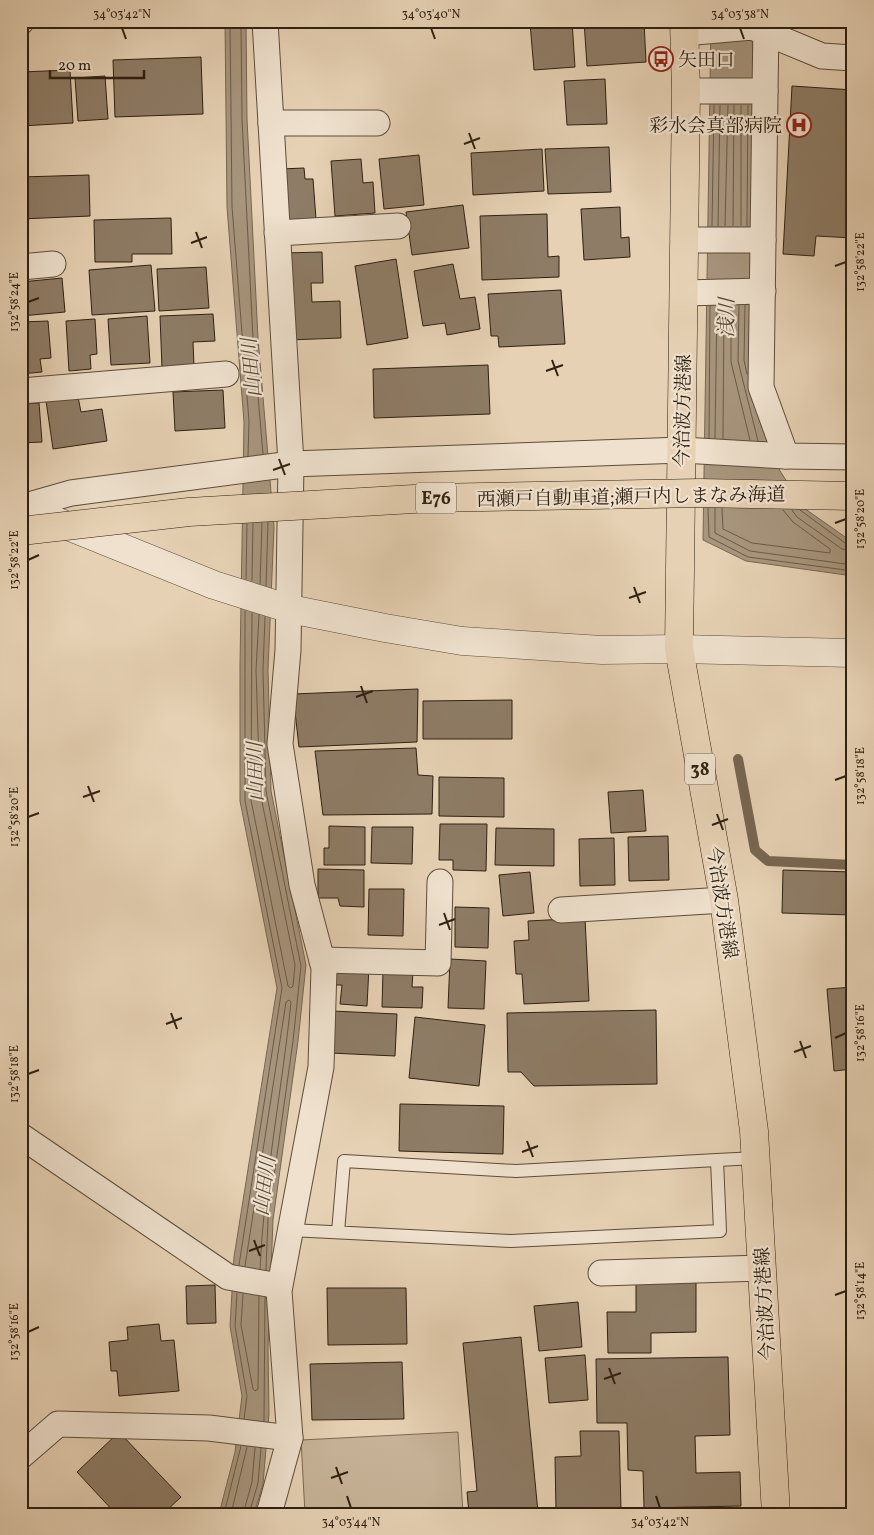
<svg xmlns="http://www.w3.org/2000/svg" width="874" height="1535" viewBox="0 0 874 1535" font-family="Vollkorn,'Noto Serif JP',serif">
  <rect width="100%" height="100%" fill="#e6d1b4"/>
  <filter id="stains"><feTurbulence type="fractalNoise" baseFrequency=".004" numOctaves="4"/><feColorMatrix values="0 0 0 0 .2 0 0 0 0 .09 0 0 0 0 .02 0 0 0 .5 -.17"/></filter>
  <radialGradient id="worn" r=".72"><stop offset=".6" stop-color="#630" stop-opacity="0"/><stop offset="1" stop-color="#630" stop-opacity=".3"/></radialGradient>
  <polygon fill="#c7b398" stroke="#7a6a54" points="458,1432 463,1514 305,1514 301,1440"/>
  <g fill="#a7957d" stroke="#776652">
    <polygon points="225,21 246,21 247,119 258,338 274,527 268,670 271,791 306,965 298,1041 273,1220 268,1347 269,1414 263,1484 254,1514 219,1514 235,1452 242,1396 230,1326 234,1257 277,988 240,801 240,665 244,422 227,207"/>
    <polygon points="711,21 752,21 754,141 766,431 780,471 804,508 848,539 853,540 853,576 746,561 703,540"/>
  </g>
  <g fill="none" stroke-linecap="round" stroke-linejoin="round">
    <g stroke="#6a5a47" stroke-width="1">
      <polyline points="230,21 232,207 249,421 248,456"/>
      <polyline points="241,21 242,119 253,338 263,454"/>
      <polyline points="712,226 714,105"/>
      <polyline points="718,226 720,105"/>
      <polyline points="725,226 728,105"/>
      <polyline points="733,226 734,105"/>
      <polyline points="741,226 741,105"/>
      <polyline points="747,226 748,105"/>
      <polyline points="739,305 738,361 758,441"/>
      <polyline points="745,305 744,360 747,374"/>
      <polyline points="731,306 731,362 750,440"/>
      <polyline points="709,438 710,306"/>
      <polyline points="715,438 717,306"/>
      <polyline points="723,439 724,306"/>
      <polyline points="708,508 709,537 748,557 853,571"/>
      <polyline points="715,508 715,533 750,551 853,565"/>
      <polyline points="722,508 723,529 752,543 830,553 830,549 793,522 783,510"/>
      <polyline points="792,510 797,517 842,549 853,551"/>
      <polyline points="800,510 845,543 853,545"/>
      <polyline points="246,579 247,524"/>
      <polyline points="252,581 253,523"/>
      <polyline points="260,584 262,523"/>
      <polyline points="266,586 268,522"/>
      <polyline points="252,613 251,800 288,986 291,988 293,986 295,965 260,792 256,670 259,615"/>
      <polyline points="265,617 263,670 266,791 301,966 293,1041 268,1219 266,1270"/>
      <polyline points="239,1265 282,988 245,801 245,611"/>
      <path d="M245 1266 286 1002 289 1000 291 1002C282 1091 264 1179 260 1269"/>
      <polyline points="237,1293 235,1326 247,1396 244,1419"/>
      <polyline points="243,1294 241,1325 253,1389 255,1391 258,1389 259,1296"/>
      <polyline points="264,1421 265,1297"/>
      <polyline points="224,1514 241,1446"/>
      <polyline points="231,1514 247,1447"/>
      <polyline points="243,1514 252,1482 255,1448"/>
      <polyline points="249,1514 258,1483 261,1448"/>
    </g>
    <polyline stroke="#776652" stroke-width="10" points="738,759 755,850 768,861 853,865"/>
  </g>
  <g fill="#8e7c66" stroke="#2e2011">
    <polygon points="539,21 572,21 575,67 534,70 530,23"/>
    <polygon points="584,21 644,21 646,62 587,66"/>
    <polygon points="201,57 203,114 115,117 113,60"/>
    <polygon points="70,70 73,123 21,126 21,72"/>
    <polygon points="105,76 108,119 78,121 75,78"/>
    <polygon points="605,79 607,124 567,125 564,81"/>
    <polygon points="792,86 853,90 853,238 816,236 814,256 783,254"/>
    <polygon points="609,147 611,192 548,194 545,149"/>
    <polygon points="542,149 544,191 473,195 471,153"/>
    <polygon points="419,155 424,205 384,209 379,159"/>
    <polygon points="361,159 363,183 373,182 375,213 335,216 331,161"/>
    <polygon points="304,168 305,179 313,179 316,219 284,220 281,169"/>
    <polygon points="89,175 90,216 21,219 21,177"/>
    <polygon points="463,205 469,248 412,255 406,212"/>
    <polygon points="620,207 621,238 629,237 630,257 584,260 581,209"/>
    <polygon points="547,214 548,257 559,256 559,277 482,280 480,216"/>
    <polygon points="171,218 172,254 132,254 132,262 95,262 94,220"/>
    <polygon points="322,252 323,283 311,283 312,302 340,301 341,338 288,340 285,253"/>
    <polygon points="396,259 408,338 367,345 355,266"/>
    <polygon points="453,264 460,299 475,297 480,329 447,335 445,323 423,326 414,271"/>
    <polygon points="151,265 155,311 92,315 89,270"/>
    <polygon points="206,267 209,308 159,311 157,269"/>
    <polygon points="62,278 65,312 21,316 21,282"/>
    <polygon points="561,290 565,344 499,347 498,336 491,336 488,294"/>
    <polygon points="213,314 215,341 193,342 194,366 162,368 160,316"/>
    <polygon points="147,316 150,363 111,365 108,319"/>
    <polygon points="95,319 97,354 90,355 91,369 69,371 66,321"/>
    <polygon points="48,321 51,358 40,359 42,372 21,374 21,322"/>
    <polygon points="488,365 490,414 374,418 373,369"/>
    <polygon points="223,390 225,428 175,431 173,392"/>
    <polygon points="78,397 81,412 102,409 107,441 53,449 46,401"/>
    <polygon points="39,403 42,442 21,443 21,404"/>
    <polygon points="418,689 417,742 299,747 293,694"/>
    <polygon points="512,700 512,739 423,739 423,701"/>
    <polygon points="416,748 418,775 433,776 432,814 323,815 315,751"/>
    <polygon points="439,777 504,778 504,817 439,816"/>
    <polygon points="643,790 646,831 611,833 608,792"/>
    <polygon points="440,824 487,824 486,871 453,870 453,860 439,860"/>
    <polygon points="329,826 365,827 365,865 324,865 324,848 329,848"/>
    <polygon points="372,827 413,827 412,864 371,863"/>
    <polygon points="496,828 554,829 554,866 495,865"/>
    <polygon points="668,836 669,880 629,881 628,837"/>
    <polygon points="614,838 615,885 580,886 579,839"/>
    <polygon points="318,869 364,870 364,907 340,906 338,898 318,898"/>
    <polygon points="783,870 853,872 853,915 782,913"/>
    <polygon points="530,872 534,913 503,916 499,875"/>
    <polygon points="369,889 404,889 403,936 368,935"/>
    <polygon points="455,907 489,908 488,948 455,947"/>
    <polygon points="585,918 589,1001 524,1004 522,974 516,974 514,941 529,940 528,921"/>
    <polygon points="450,959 486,961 484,1009 448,1008"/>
    <polygon points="334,965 369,967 367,1006 340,1004 342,985 333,985"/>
    <polygon points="383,970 413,971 412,987 423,987 422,1008 382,1007"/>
    <polygon points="853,987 853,1069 834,1071 827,989"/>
    <polygon points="656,1010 657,1084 534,1086 521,1072 508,1072 507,1013"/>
    <polygon points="332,1011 397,1014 395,1056 330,1053"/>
    <polygon points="415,1017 485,1025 479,1086 409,1078"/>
    <polygon points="400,1104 504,1106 503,1154 399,1151"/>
    <polygon points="696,1276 696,1332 651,1333 651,1353 608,1353 607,1312 636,1312 636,1277"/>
    <polygon points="215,1285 216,1323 187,1324 186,1286"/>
    <polygon points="327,1288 406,1288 407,1344 328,1345"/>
    <polygon points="578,1302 582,1347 539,1351 534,1306"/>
    <polygon points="159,1324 161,1341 174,1340 179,1391 119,1396 117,1371 111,1371 109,1342 128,1340 127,1327"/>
    <polygon points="521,1337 538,1512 469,1514 467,1492 477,1491 463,1343"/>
    <polygon points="585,1355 588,1400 549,1403 545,1358"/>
    <polygon points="728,1357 730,1435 695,1436 696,1473 740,1472 741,1506 644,1508 643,1471 628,1470 627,1423 597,1423 596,1359"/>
    <polygon points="402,1362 404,1419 312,1420 310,1364"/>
    <polygon points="580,1431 619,1431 621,1510 556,1511 555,1457 581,1456"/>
    <polygon points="119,1432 181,1497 163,1514 116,1514 77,1472"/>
  </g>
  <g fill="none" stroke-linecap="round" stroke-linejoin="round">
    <defs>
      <g id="service">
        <polyline points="717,1160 756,1158"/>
        <polyline points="290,1230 511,1241 720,1231 717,1160 516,1171 344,1161 338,1232"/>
      </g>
      <g id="minor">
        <polyline points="265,21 291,464 288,650 280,744 302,885 324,968 321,1067 279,1291 290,1438 269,1514"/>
        <polyline points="766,21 761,387 786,456 853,457"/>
        <polyline points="21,22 21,21"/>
        <polyline points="684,33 752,27 822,56 853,58"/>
        <polyline points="686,91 765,91"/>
        <polyline points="271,123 377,123"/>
        <polyline points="277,233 398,226"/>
        <polyline points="684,240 763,240"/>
        <polyline points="21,267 53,264"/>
        <polyline points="684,293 763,291"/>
        <polyline points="21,391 226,374"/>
        <polyline points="22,507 71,493 291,464 682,450 786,456"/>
        <polyline points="561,910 724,900"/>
        <polyline points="322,960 438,963 440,882"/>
        <polyline points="21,1136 228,1277 279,1286"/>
        <polyline points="601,1273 762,1268"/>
        <polyline points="21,1456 58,1424 209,1428 290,1438"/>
      </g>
      <polyline id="tertiary" points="21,507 214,585 290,609 385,628 462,641 602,650 679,649 853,653"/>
      <polyline id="primary" points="684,21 686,91 679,649 724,900 754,1131 776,1514"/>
    </defs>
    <use href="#service" stroke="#5c4c3a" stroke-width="14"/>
    <use href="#minor" stroke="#5c4c3a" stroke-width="27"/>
    <use href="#tertiary" stroke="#5c4c3a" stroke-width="29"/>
    <use href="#primary" stroke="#2e2011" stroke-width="29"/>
    <use href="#service" stroke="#efe1ce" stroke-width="12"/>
    <use href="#minor" stroke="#efe1ce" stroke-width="25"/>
    <use href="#tertiary" stroke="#efe1ce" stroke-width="28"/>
    <use href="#primary" stroke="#e6d1b4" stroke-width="28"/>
    <defs>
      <polyline id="motorway-bridge" points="21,531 189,512 431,498 700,493 853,496"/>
    </defs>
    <use href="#motorway-bridge" stroke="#2e2011" stroke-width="29" stroke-linecap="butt"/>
    <use href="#motorway-bridge" stroke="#e6d1b4" stroke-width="28"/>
  </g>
  <path fill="none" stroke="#2e2011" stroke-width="2" d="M122 28 126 39M431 28 435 39M740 28 744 39M469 133 475 149M464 144 480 138M196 232 202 248M191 243 207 237M835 266 846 262M28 302 39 298M552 360 558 376M546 371 563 365M279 459 285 475M273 470 290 464M835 523 846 519M28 560 39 555M634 587 640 603M629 598 646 592M361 686 367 703M356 697 373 691M835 780 846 776M88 786 94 802M83 797 100 791M717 814 723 830M28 817 39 813M712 825 728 819M444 913 450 930M439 925 455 919M171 1013 177 1029M166 1024 182 1018M835 1038 846 1033M800 1041 806 1058M794 1052 811 1046M28 1074 39 1070M527 1141 533 1157M522 1152 538 1146M254 1240 260 1256M249 1251 265 1245M835 1295 846 1291M28 1332 39 1327M609 1368 615 1384M604 1379 621 1373M336 1467 342 1484M331 1478 348 1472M347 1496 351 1508M656 1496 660 1508"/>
  <defs>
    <symbol id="bus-ring" viewBox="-11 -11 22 22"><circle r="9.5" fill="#efe1ce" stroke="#8f2418" stroke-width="1.5"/><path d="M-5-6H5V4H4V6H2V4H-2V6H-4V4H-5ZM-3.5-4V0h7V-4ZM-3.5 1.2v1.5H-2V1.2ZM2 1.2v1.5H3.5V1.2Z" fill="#8f2418"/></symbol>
    <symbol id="hospital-ring" viewBox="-11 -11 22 22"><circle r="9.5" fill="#efe1ce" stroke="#8f2418" stroke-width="1.5"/><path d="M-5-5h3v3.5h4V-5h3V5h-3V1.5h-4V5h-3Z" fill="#8f2418"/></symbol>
  </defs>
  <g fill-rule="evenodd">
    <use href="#bus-ring" x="647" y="45" width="28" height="28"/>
    <use href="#hospital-ring" x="785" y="111" width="28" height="28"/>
  </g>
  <g text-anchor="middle" stroke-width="4.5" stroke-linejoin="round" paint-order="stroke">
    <g fill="#efe1ce" stroke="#685a4a" stroke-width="1">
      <rect x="416" y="482.5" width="40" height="31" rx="4"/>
      <rect x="685" y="753.5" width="30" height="31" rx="4"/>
    </g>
    <g font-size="18" font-weight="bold" fill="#2e2011">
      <text x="436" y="504">E76</text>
      <text x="700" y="775">38</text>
    </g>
    <g font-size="19" fill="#2e2011" stroke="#efe1ce" text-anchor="start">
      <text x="678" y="66">矢田口</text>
      <text x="782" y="132" text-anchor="end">彩水会真部病院</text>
    </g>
    <g font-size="19" fill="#2e2011" stroke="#efe1ce">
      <text transform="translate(682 411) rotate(-89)" y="7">今治波方港線</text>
      <text transform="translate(631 496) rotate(-1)" y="7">西瀬戸自動車道;瀬戸内しまなみ海道</text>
      <text transform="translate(723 902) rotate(81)" y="7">今治波方港線</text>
      <text transform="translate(764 1304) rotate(-93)" y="7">今治波方港線</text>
    </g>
    <g font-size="20" font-style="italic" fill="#584937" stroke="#efe1ce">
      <text transform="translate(726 318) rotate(-89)" y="7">浅川</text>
      <text transform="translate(251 368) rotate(-95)" y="7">山田川</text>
      <text transform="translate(255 772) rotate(-91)" y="7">山田川</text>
      <text transform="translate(264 1186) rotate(-83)" y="7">山田川</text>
    </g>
  </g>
  <rect width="874" height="1535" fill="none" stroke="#e6d1b4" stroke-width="55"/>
  <path d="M50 70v8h94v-8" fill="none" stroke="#2e2011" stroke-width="2.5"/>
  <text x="58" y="70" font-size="15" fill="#2e2011" stroke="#efe1ce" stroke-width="4" paint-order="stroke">20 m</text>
  <rect x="28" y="28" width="818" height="1480" fill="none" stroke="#2e2011" stroke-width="2"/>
  <g font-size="12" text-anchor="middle" fill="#2e2011">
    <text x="122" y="18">34°03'42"N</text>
    <text x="431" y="18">34°03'40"N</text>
    <text x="740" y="18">34°03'38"N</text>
    <text transform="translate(860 262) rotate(-90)" y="4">132°58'22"E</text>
    <text transform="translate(14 302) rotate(-90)" y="4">132°58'24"E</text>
    <text transform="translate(860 519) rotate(-90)" y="4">132°58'20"E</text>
    <text transform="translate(14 560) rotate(-90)" y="4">132°58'22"E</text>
    <text transform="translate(860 776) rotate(-90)" y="4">132°58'18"E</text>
    <text transform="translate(14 817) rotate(-90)" y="4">132°58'20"E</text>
    <text transform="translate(860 1033) rotate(-90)" y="4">132°58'16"E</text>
    <text transform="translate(14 1074) rotate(-90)" y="4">132°58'18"E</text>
    <text transform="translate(860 1291) rotate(-90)" y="4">132°58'14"E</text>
    <text transform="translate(14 1332) rotate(-90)" y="4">132°58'16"E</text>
    <text x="351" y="1526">34°03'44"N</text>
    <text x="660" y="1526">34°03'42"N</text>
  </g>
  <rect width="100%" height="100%" filter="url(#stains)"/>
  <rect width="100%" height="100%" fill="url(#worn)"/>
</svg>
